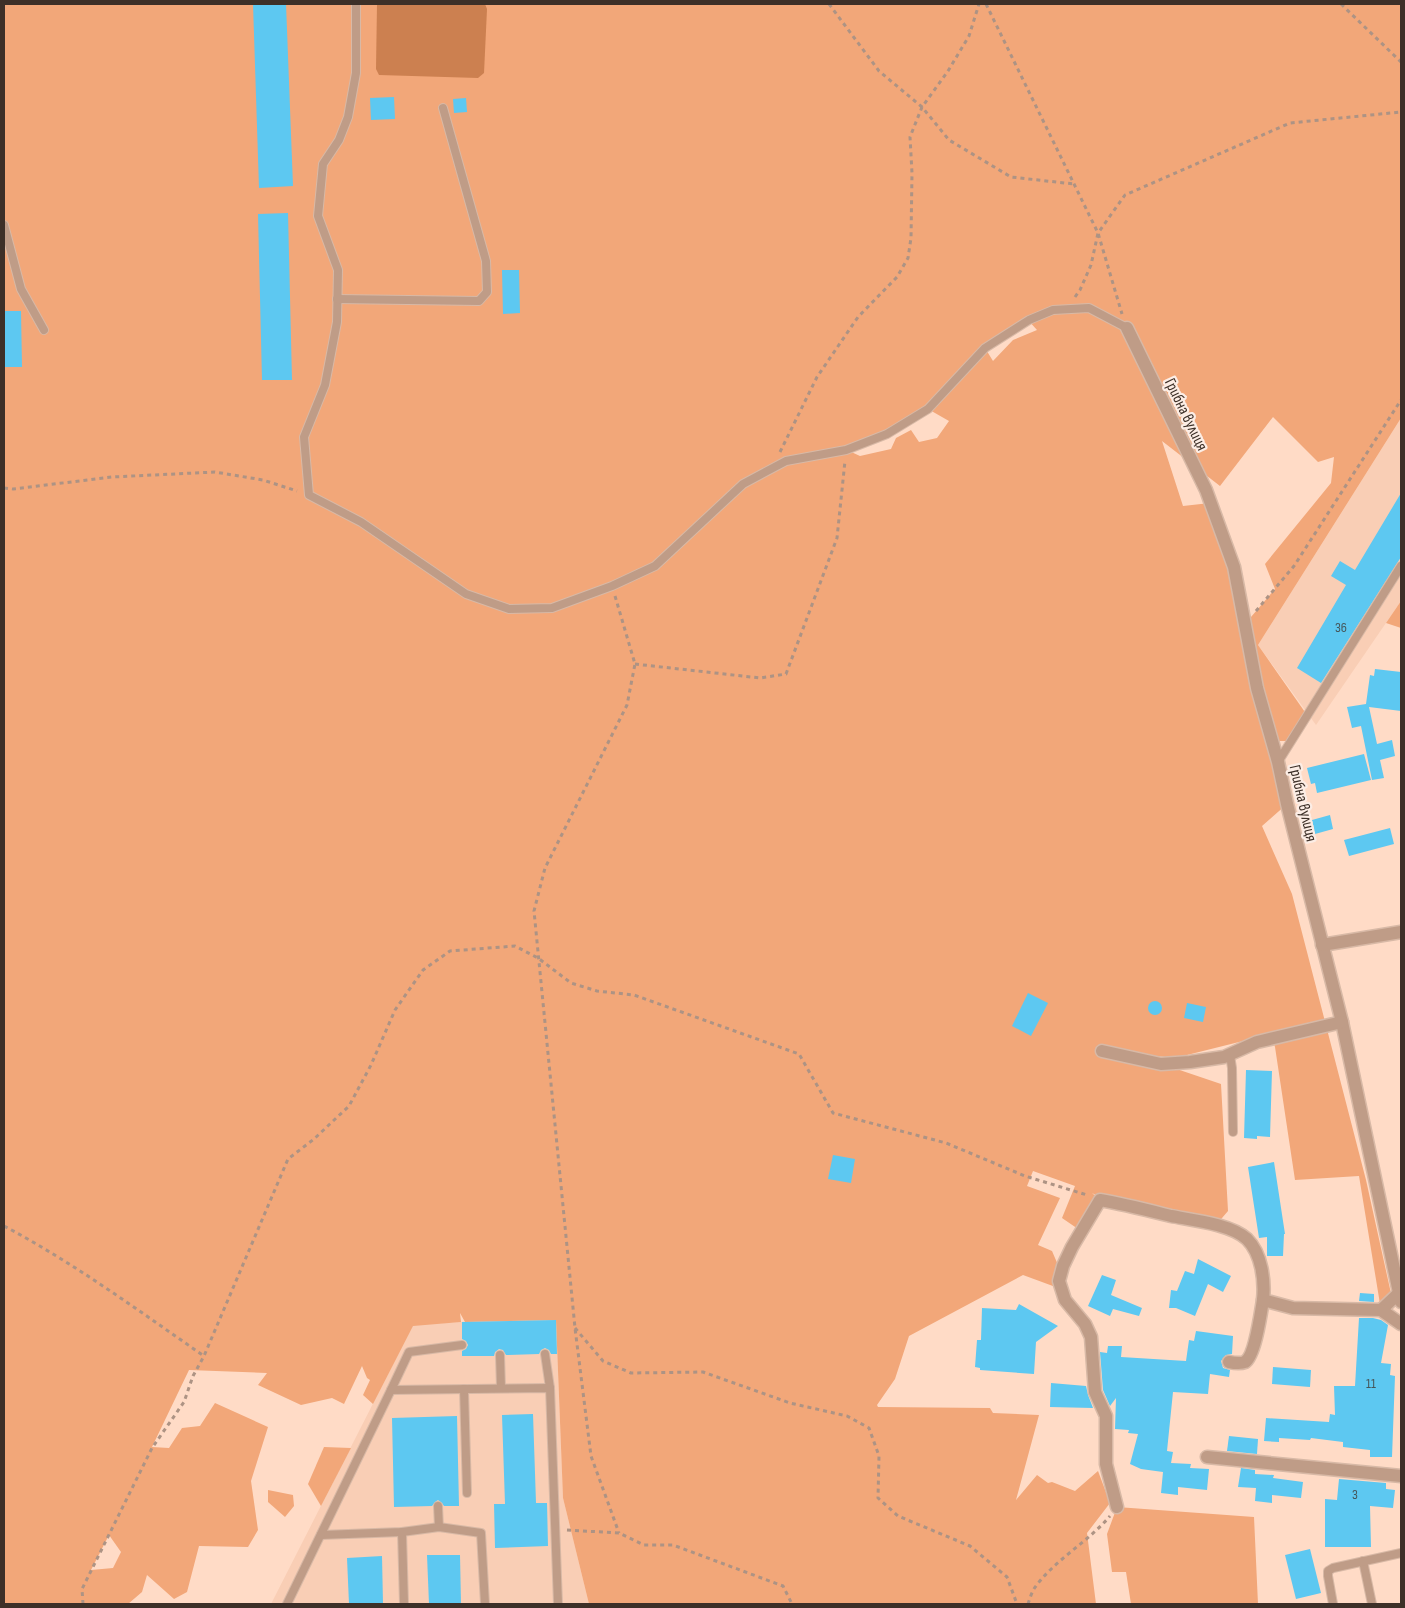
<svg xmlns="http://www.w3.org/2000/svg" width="1405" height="1608" viewBox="0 0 1405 1608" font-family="'Sofia Sans Condensed',sans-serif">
  <rect width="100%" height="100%" fill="#ffdbc6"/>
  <g fill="#f9ceb5">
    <polygon points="1401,418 1401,601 1316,725 1258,645"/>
    <polygon points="556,1320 563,1498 589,1604 271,1604 413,1325 461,1322"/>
  </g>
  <g fill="#f2a779" fill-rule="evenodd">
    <path d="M4 4H1401V418L1258 645 1307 715 1291 741H1272L1287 804 1262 826 1292 894 1366 1180 1392 1298 1381 1310 1359 1176 1295 1180 1275 1047 1271 1034 1175 1058 1108 1051 1156 1062 1221 1084 1228 1211 1216 1225 1107 1201 1092 1193 1100 1200 1081 1231 1062 1218 1075 1186 1033 1171 1027 1186 1060 1198 1038 1245 1052 1251 1061 1272V1289L1023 1275 909 1336 895 1379 877 1405 878 1407 990 1408 993 1413 1039 1415 1016 1500 1037 1475 1048 1483 1052 1482 1075 1491 1098 1471 1110 1503 1087 1533 1096 1604H589L563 1498 556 1320 465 1322 460 1313 461 1322 413 1326 373 1404 363 1395 370 1380 367 1378 362 1366 344 1404 332 1398 301 1405 258 1385 267 1373 189 1370 152 1447 169 1448 182 1428 200 1426 215 1403 268 1427 251 1481 258 1530 248 1547 199 1546 187 1592 174 1599 147 1575 142 1592 128 1604H4ZM1028 320 1037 330 1013 340 993 361 985 348ZM928 409 949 421 937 438 919 442 911 430 896 438 891 449 860 456 847 450ZM1273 417 1318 462 1334 457 1331 483 1265 564 1275 589 1245 624 1210 503 1183 506 1162 441 1220 486ZM109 1535 121 1552 113 1568 91 1570Z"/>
    <polygon points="1401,601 1401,628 1386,623"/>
    <polygon points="324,1447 351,1448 321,1506 308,1484"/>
    <polygon points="268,1490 293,1495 294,1506 285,1517 268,1502"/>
    <polygon points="1117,1507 1254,1517 1258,1604 1131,1604 1126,1572 1112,1572 1107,1534"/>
  </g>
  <polygon fill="#cc8050" points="377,4 485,4 487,9 484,73 478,78 379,75 376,69"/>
  <g fill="#5dc8f1">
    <polygon points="253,4 286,4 293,186 259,188"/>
    <polygon points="394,97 395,119 371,120 370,98"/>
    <polygon points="466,98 467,112 454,113 453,99"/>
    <polygon points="288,213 292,380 262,380 258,214"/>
    <polygon points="502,270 519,270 520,313 503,314"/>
    <polygon points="4,311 21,311 22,367 4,367"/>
    <polygon points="1401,493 1401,557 1321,683 1297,668 1346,585 1331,576 1340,561 1355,570"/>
    <polygon points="1375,669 1401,672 1401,711 1369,707 1377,744 1392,740 1395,756 1380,760 1384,778 1372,780 1361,726 1352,728 1347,707 1366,704 1370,675 1374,676"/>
    <polygon points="1364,754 1371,780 1317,793 1315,783 1311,784 1307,768"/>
    <polygon points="1330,815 1333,829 1315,834 1312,820"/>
    <polygon points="1390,828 1394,844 1349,856 1344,840"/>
    <polygon points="1028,993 1048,1003 1031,1036 1012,1026"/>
    <circle cx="1155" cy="1008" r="7"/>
    <polygon points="1187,1003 1206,1007 1203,1022 1184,1018"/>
    <polygon points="1246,1070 1272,1071 1270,1137 1257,1136 1257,1139 1244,1138"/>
    <polygon points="833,1155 855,1159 851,1183 828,1179"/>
    <polygon points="1274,1162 1285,1234 1284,1234 1283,1256 1267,1256 1267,1237 1259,1238 1248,1167"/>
    <polygon points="1198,1259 1231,1276 1223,1292 1208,1284 1195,1316 1176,1308 1169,1308 1171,1290 1177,1291 1185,1271 1194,1274"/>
    <polygon points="1102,1275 1116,1280 1111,1295 1142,1308 1139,1316 1113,1309 1110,1316 1088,1306"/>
    <polygon points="1360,1293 1374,1294 1374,1302 1359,1301"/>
    <polygon points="1019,1304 1058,1326 1036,1342 1034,1374 980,1370 980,1368 975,1367 977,1340 981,1340 982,1308 1016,1310"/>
    <polygon points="1359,1318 1373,1318 1381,1320 1388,1325 1381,1363 1391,1364 1390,1375 1395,1376 1392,1457 1370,1457 1370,1450 1343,1447 1343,1442 1311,1438 1310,1440 1279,1438 1279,1442 1264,1441 1266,1418 1329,1422 1330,1414 1335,1415 1334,1386 1355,1386"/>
    <polygon points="556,1320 557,1354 551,1354 549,1350 545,1348 541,1350 539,1354 506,1355 503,1350 499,1349 495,1352 494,1356 462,1356 462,1351 466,1349 468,1345 466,1341 462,1339 462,1322"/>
    <polygon points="1196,1331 1233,1336 1232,1354 1226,1355 1221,1361 1223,1368 1230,1370 1229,1377 1210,1374 1208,1394 1173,1392 1167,1451 1173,1452 1171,1463 1191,1464 1190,1468 1209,1469 1207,1490 1178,1487 1178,1495 1161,1493 1163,1472 1141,1469 1130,1464 1138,1434 1128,1433 1129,1430 1115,1429 1116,1398 1110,1406 1103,1390 1100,1352 1107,1353 1108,1346 1122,1346 1121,1357 1186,1361 1189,1340 1194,1341"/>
    <polygon points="1273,1367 1311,1370 1310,1387 1272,1384"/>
    <polygon points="1051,1383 1086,1386 1088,1395 1093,1408 1050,1407"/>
    <polygon points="533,1414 536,1503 547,1503 548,1546 495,1548 494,1504 505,1504 502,1415"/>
    <polygon points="457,1416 459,1506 444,1506 442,1503 438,1500 435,1502 432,1506 394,1507 392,1418"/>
    <polygon points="1229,1436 1258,1439 1257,1454 1227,1451"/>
    <polygon points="1241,1468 1255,1470 1255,1474 1274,1475 1273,1478 1303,1482 1301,1498 1272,1495 1272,1503 1255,1501 1256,1488 1238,1487"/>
    <polygon points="1339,1479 1386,1483 1386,1489 1395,1490 1393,1508 1370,1506 1371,1547 1325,1547 1325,1499 1337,1500"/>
    <polygon points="1310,1549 1321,1593 1296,1599 1285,1555"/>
    <polygon points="427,1555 460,1555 461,1604 429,1604"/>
    <polygon points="382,1556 383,1604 349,1604 347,1558"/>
  </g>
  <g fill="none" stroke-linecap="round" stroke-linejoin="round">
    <defs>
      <g id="service">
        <polyline points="356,4 356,73 348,117 339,140 323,164 318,216 338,270 337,322 325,385 304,437 309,495 361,522 466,594 509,609 552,608 612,586 655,566 743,484 786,461 846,450 887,434 928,409 985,348 1029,320 1053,310 1089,308 1127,328"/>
        <polyline points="4,225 21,289 44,330"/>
        <polyline points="337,299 479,301 487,292 486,261 443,108"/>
        <polyline points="1278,762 1401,566"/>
        <polyline points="1230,1055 1232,1068 1233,1132"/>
        <polyline points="545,1354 550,1388"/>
        <polyline points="500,1355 501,1388"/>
        <polyline points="464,1389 467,1493"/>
        <polyline points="391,1390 409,1352 462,1345"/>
        <polyline points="438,1506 439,1527"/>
        <polyline points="402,1532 404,1604"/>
        <polyline points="321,1535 402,1532 439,1527 481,1533 485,1604"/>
        <polyline points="1363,1561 1372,1604"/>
        <polyline points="287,1604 391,1390 550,1388 558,1604"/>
        <polyline points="1333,1604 1328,1576 1328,1571 1333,1568 1401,1553"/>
      </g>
      <g id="minor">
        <polyline points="1127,328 1206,490 1234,567 1257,688 1278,762 1287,804 1342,1022 1401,1302"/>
        <polyline points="1322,945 1401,932"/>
        <polyline points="1102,1051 1161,1064 1190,1062 1224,1057 1257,1042 1342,1022"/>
        <polyline points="1381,1310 1399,1293"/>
        <path d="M1229 1362C1234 1363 1240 1364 1245 1362 1255 1356 1261 1312 1263 1300"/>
        <polyline points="1207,1457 1401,1476"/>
        <path d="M1117 1507 1106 1464V1416L1095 1392 1091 1337 1085 1324 1065 1300 1059 1281 1063 1266 1072 1247 1100 1200C1124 1204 1147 1210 1171 1216 1192 1220 1231 1224 1247 1239 1262 1254 1265 1281 1263 1300L1293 1308 1381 1310 1401 1324"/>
      </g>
    </defs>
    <use href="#service" stroke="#d8b9a6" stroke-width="10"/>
    <use href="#minor" stroke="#d8b9a6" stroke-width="15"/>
    <g stroke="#ad9384" stroke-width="3" stroke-dasharray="4 4" stroke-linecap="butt">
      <polyline points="829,4 879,71 922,107 949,140 1011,177 1074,184"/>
      <polyline points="986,4 1098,233 1122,314"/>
      <polyline points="1341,4 1401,62"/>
      <polyline points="1075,297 1080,290 1091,265 1098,233 1125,195 1290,123 1401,112"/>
      <polyline points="780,452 817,377 858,317 897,277 908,258 911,238 912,173 910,137 922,107 948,71 969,36 979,4"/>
      <polyline points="4,488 13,489 112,477 215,472 263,480 297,491"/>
      <polyline points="615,596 635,664 627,705 545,868 534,911 575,1328 591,1456 619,1533"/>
      <polyline points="1256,611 1294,566 1401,400"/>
      <polyline points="635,664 760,678 786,674 837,538 845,461"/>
      <path d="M4 1226C74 1263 139 1311 204 1356"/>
      <polyline points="575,1328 603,1361 631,1373 703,1372 790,1403 847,1416 869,1428 879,1456 878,1498 898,1516 970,1546 1007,1577 1017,1604"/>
      <polyline points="567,1530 619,1533 644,1545 673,1545 783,1586 792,1604"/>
      <polyline points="83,1604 82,1589 152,1448 184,1402 193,1376 204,1356 288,1159 314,1139 349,1106 371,1065 395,1010 423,970 450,951 515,946 538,958 571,983 597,991 634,995 799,1054 833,1113 946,1143 1025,1176 1087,1195"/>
      <path d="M1028 1604C1030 1598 1032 1591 1036 1586 1056 1559 1088 1542 1110 1516"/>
    </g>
    <use href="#service" stroke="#bf9c87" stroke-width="8"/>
    <use href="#minor" stroke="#bf9c87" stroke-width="12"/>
  </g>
  <g text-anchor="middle" stroke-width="4.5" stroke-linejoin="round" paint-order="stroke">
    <g font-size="14" fill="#45565a">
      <text x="1341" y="632">36</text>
      <text x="1371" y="1388">11</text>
      <text x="1355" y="1499">3</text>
    </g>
    <g font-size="16" fill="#3d3028" stroke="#fcede5">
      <text transform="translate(1187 414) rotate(64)" y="6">Грибна вулиця</text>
      <text transform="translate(1304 803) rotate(77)" y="6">Грибна вулиця</text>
    </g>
  </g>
  <rect width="1405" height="1608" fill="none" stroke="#3d3028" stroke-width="10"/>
</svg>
